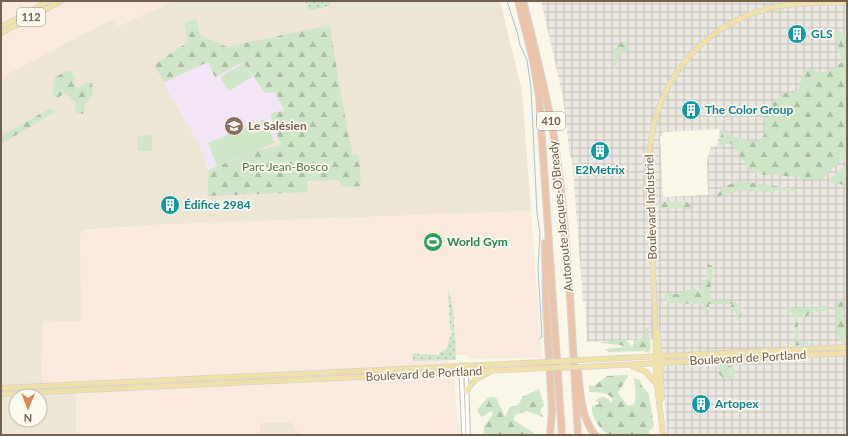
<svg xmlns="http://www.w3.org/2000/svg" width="848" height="436" viewBox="0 0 848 436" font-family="Lato,sans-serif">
  <defs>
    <pattern id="industrial-grid" width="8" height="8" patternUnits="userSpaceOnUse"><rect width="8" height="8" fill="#ebe7e1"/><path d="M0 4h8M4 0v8" fill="none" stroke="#c3bfb9"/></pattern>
    <pattern id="grass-dots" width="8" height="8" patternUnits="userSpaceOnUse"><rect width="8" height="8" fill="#d0e6c8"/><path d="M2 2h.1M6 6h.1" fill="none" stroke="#adbea5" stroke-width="1.8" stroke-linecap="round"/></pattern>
    <pattern id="forest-firs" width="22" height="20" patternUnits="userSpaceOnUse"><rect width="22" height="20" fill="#d0e6c8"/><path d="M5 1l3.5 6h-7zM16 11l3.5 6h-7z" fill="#adbea5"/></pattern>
  </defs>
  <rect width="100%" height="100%" fill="#faf6e8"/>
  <g fill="#eee6d5" fill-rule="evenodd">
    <path d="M174 1H305L306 7 310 11 329 7V1H500L522 91 531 211 155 225 84 230 81 321 43 322 42 388 76 387V435H1V77L112 19 118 26ZM208 63 215 78 207 170 205 157 199 144 164 83ZM16 396H40V420H16Z"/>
    <polygon points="293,422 297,430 301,435 260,435 260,423"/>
  </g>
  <g fill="#f9eadd">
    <polygon points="1,1 174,1 118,26 111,19 1,77"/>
    <polygon points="531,211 542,358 470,359 467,355 456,355 448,359 449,378 454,379 458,423 462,426 462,435 301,435 293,422 260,423 260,435 76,435 76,387 42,388 43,322 81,321 80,235 82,231 155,225"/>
  </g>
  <path fill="url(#industrial-grid)" fill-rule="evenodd" d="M541 1H847V435H667L660 339 587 342 585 301H583L572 158 570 156 563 97ZM720 129 717 146H711L707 161 708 195 663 197 660 136H663V132Z"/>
  <polygon fill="#f3e5f6" points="243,61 265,93 275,91 284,110 275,143 208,170 205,157 199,144 164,83 208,62 215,78"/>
  <g fill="url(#grass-dots)">
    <polygon points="305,1 329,1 330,6 310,11 307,9"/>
    <polygon points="448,289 453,308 456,358 455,360 452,360 413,361 412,355 415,352 416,354 439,355 439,353 444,350 446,351 452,331 450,329"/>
  </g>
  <g fill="url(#forest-firs)">
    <polygon points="196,18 200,35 227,47 330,25 336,65 352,154 359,155 361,186 340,187 340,180 307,181 308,192 208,196 208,170 256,151 281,145 270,114 284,110 275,92 265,93 243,62 215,77 208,62 164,82 154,65 188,42 184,23"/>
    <path d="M838 30 847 37V155L821 180 777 175H764L749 170 732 143 719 146 722 130 731 136 756 142 760 140 765 134 766 115 773 103 781 95 785 93H793L799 89 803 72 811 69C813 69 815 71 817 71 827 75 835 68 842 62L834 33Z"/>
    <polygon points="622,42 627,42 628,49 620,56 614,68 613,66 615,59 613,50"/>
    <polygon points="67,71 71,71 74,76 76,88 87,83 92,83 93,94 85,104 84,114 76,113 74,110 76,104 74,101 70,99 66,93 57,98 52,94 55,77"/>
    <polygon points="51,108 55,112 1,144 1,136"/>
    <polygon points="847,164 847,186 828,181"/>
    <polygon points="739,181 797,189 797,191 775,190 775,192 737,191 716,197 716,196 723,187"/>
    <polygon points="686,201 692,208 690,210 681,208 659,209 659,204 660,202"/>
    <path d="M707 264 713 266C714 279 708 285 711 299L712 300 735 302C743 306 741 314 741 322H738L737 315 730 307 732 304 730 303 726 304H709V310H707V319L706 318 705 311 703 310V304L669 303 664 298 666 294H680L686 290 702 289 703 280 707 279Z"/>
    <path d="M839 300H840L843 303 842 312 844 321 847 325V343L842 342C835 337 834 308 839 300Z"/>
    <polygon points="825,305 825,308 828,308 828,311 812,311 805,318 797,315 799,342 810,343 810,345 796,345 794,316 786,308 818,308"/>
    <polygon points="648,326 651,348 649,353 643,351 609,352 605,349 626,347 620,345 600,343 600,342 626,340 632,347 634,343 633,340 645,339 644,332"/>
    <polygon points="726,365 731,366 735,369 735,376 733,379 722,377 719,374 719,366"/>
    <path d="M622 375H628V376L618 393 628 406 634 404C637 396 635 387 634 379L635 378 640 380 642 386 649 394 654 427 649 431 650 435H608C599 428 591 417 592 406L599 404V402H595C602 393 605 397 611 402L613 401C610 391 597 393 589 392V385L594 386 607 376Z"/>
    <path d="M539 389 544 406 541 408V412L543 417 527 411 515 415 514 420 537 435H484C482 422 489 423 493 413L491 411 482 417 477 410 487 398 492 397 497 399C499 406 503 410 505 417L510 407C518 406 520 404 522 397Z"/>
  </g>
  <g fill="#d0e6c8">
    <polygon points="244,63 252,77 229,91 220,77"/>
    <polygon points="265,119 275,143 217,166 208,143"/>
    <polygon points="152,135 152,151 138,151 137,136"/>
  </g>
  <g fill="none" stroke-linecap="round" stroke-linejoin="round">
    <polyline stroke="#a6c4d2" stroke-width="1" points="507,1 518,35 520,45 527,60 531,88 537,213 540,234 538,269 542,337 539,339"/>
    <defs>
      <g id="minor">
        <polyline points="461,365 464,435"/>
        <polyline points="466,365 468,435"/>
      </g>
      <g id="major">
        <polyline points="1,27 49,1"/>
        <polyline points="1,33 61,1"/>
        <polyline points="658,333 662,398"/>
        <polyline points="582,360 847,347"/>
        <polyline points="630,365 646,372 657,385"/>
        <polyline points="582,367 847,353"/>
        <polyline points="1,388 545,362"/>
        <polyline points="466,391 476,379 491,371"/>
        <polyline points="1,394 545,368"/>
        <path d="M663 435C661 412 656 389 656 366 656 328 654 289 652 251 651 215 645 175 651 140 661 71 712 18 781 6 802 2 825 3 847 2"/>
      </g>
      <g id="highway">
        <polyline points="518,1 533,60 539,96 562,435"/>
        <path d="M523 1C535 48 547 95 555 143 569 239 572 338 578 435"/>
        <polyline points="545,243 546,304 552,411 550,435"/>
        <path d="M578 371C580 392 581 418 595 435"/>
      </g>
    </defs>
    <use href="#minor" stroke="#c8bdad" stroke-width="5.5"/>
    <use href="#major" stroke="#d7d2ce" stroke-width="6"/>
    <use href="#highway" stroke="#d7d2ce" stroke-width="8"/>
    <use href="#minor" stroke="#fff" stroke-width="3.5"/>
    <use href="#major" stroke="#f0e1a9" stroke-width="4.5"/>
    <use href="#highway" stroke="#edc4a7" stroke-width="5.5"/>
    <defs>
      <g id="major-bridge">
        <polyline points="545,362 582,360"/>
        <polyline points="545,368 582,367"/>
      </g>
    </defs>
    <use href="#major-bridge" stroke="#d7d2ce" stroke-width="6" stroke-linecap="butt"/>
    <use href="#major-bridge" stroke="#f0e1a9" stroke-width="4.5"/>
  </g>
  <defs>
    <symbol id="building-disc" viewBox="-11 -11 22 22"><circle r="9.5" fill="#0f9aa8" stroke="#fdf9ee"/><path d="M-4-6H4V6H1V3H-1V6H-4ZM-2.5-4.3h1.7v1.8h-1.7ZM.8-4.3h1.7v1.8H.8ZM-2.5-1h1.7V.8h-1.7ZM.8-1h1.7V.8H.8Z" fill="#fff"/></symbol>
    <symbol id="school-disc" viewBox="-11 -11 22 22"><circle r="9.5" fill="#8d6e63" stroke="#fdf9ee"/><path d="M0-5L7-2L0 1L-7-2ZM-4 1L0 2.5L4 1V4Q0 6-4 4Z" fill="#fff"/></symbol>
    <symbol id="stadium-disc" viewBox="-11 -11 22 22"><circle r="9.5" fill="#2e9e5b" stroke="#fdf9ee"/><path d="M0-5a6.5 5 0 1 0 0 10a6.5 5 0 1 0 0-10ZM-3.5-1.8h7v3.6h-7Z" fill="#fff"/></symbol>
  </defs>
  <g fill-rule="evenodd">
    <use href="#building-disc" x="786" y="23" width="22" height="22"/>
    <use href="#building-disc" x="680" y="99" width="22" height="22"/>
    <use href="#school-disc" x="223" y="115" width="22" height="22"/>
    <use href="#building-disc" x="589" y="140" width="22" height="22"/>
    <use href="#building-disc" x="159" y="194" width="22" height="22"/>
    <use href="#stadium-disc" x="422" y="231" width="22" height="22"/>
    <use href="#building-disc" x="690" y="393" width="22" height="22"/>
  </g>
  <g text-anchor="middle" stroke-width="3.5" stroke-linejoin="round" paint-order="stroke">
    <g fill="#fdf9ee" stroke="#9b8e7f" stroke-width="1">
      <rect x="17" y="8" width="28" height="18" rx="3"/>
      <rect x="537" y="112" width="28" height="18" rx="3"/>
    </g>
    <g font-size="11" font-weight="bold" fill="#71604f">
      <text x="31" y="21">112</text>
      <text x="551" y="125">410</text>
    </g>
    <g font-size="12" font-weight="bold" fill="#0d838f" stroke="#fdf9ee" text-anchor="start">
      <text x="811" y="38">GLS</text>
      <text x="705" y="114">The Color Group</text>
      <text x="600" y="174" text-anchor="middle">E2Metrix</text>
      <text x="184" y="209">Édifice 2984</text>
      <text x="715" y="408">Artopex</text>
    </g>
    <g font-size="12" font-weight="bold" fill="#785e54" stroke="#fdf9ee" text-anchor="start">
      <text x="248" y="130">Le Salésien</text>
    </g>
    <g font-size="12" fill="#537a4c" stroke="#fdf9ee">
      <text x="285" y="171">Parc Jean-Bosco</text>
    </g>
    <g font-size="12" fill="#71604f" stroke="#fdf9ee">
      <text transform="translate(651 207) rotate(-92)" y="4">Boulevard Industriel</text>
      <text transform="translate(561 216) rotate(-96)" y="4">Autoroute Jacques-O'Bready</text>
      <text transform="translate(748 358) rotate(-3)" y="4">Boulevard de Portland</text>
      <text transform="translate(424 374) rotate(-3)" y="4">Boulevard de Portland</text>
    </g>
    <g font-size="12" font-weight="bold" fill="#27864d" stroke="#fdf9ee" text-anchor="start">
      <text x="447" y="246">World Gym</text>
    </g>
  </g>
  <rect width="848" height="436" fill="none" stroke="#71604f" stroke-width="4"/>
  <g transform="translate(28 408) rotate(181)"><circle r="19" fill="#fdf9ee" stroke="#c5bcae"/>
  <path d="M0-3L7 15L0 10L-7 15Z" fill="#d58a5c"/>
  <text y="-6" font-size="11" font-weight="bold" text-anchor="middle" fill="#71604f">N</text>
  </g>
</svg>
